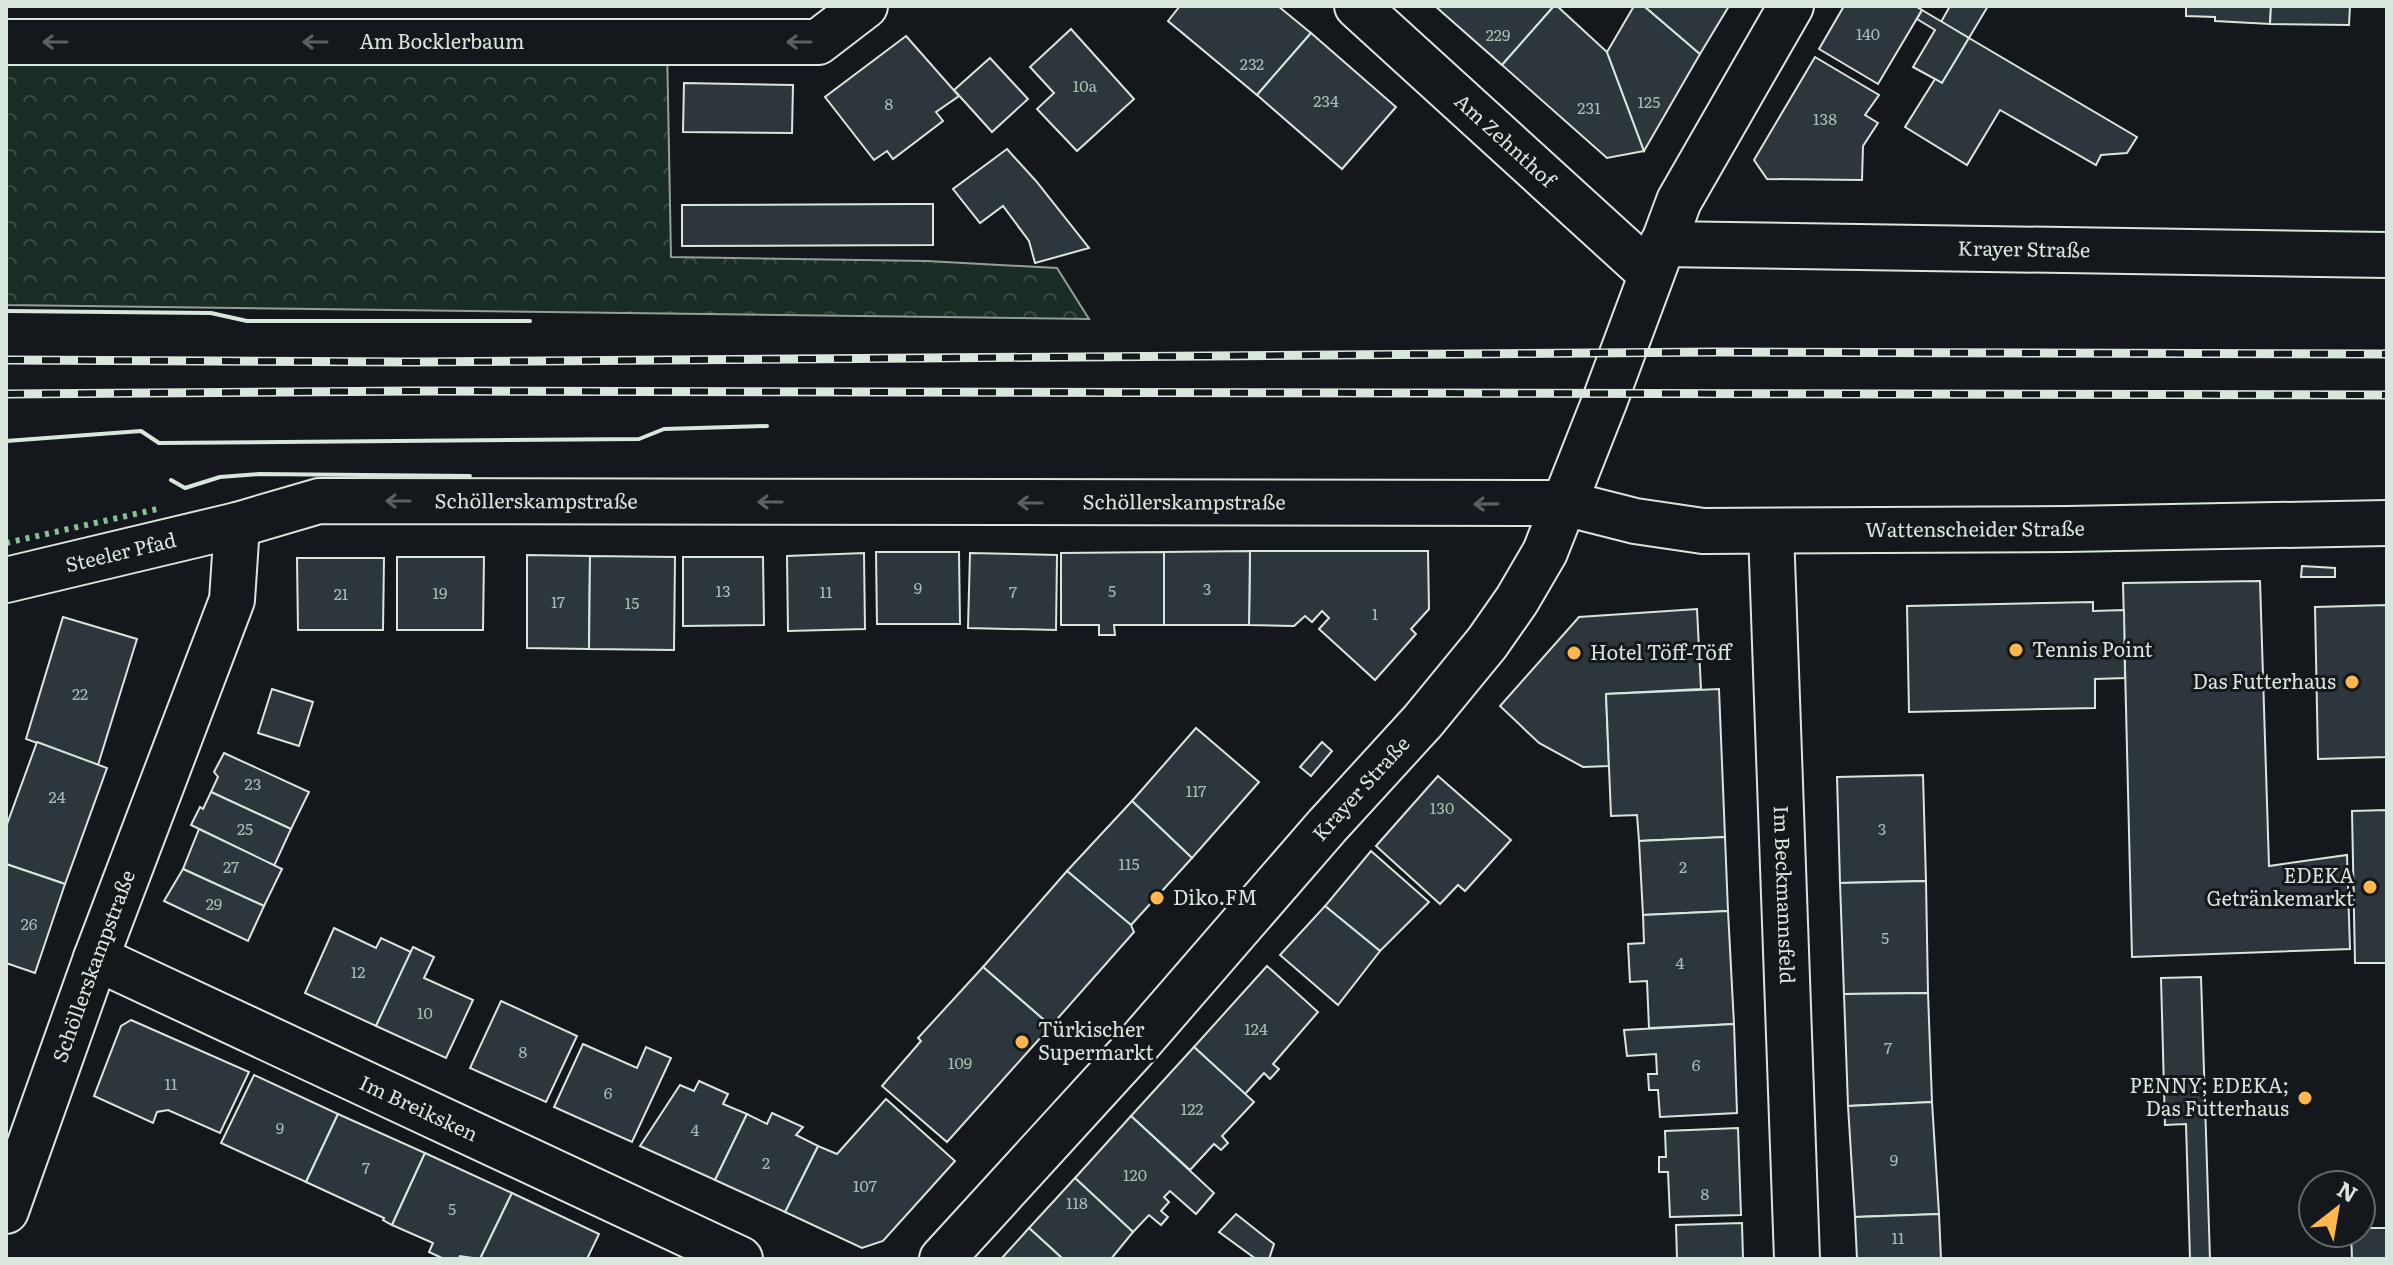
<svg xmlns="http://www.w3.org/2000/svg" width="2393" height="1265" viewBox="0 0 2393 1265" font-family="Literata,serif">
  <defs>
    <pattern id="forest-crowns" width="20" height="18" patternUnits="userSpaceOnUse" patternTransform="scale(2)"><rect width="20" height="18" fill="#1a2d24"/><path d="M2 6a3 3 0 1 1 6 0M12 15a3 3 0 1 1 6 0" fill="none" stroke="#3b4b43"/></pattern>
  </defs>
  <rect width="100%" height="100%" fill="#14181c"/>
  <polygon fill="url(#forest-crowns)" stroke="#939e99" stroke-width="2" points="6,45 667,46 671,257 927,261 1057,268 1089,319 6,305"/>
  <g fill="#2c363c" stroke="#d8e6dc" stroke-width="2">
    <polygon points="1180,6 1278,6 1311,33 1257,95 1168,21"/>
    <polygon points="1435,6 1554,6 1502,65"/>
    <polygon points="1554,6 1557,6 1607,52 1644,151 1607,158 1502,65"/>
    <polygon points="1634,6 1644,6 1700,54 1644,151 1607,52"/>
    <polygon points="1644,6 1729,6 1700,54"/>
    <polygon points="1844,6 1915,6 1922,10 1878,84 1819,49"/>
    <polygon points="1950,6 1988,6 1969,38 1941,22"/>
    <polygon points="2186,6 2271,6 2270,24 2215,21 2215,17 2186,16"/>
    <polygon points="2271,6 2350,6 2349,25 2270,24"/>
    <polygon points="1922,10 1969,38 1942,83 1913,67 1935,30 1917,19"/>
    <polygon points="1071,29 1134,99 1077,151 1037,109 1054,93 1030,67"/>
    <polygon points="1311,33 1396,107 1342,169 1257,95"/>
    <polygon points="906,36 959,96 936,112 943,121 893,159 887,151 874,160 825,97"/>
    <polygon points="1969,38 2137,137 2127,153 2101,155 2096,165 2000,110 1967,165 1905,127 1935,79 1942,83"/>
    <polygon points="1815,57 1879,95 1865,115 1878,123 1863,146 1862,180 1767,179 1754,160"/>
    <polygon points="990,58 1028,99 992,132 954,90"/>
    <polygon points="684,83 793,85 792,133 683,132"/>
    <polygon points="1007,149 1036,181 1089,248 1035,263 1029,241 1003,206 980,223 953,189"/>
    <polygon points="906,204 933,204 933,245 682,246 682,205"/>
    <polygon points="1250,551 1428,551 1429,609 1411,629 1416,634 1375,680 1319,629 1329,618 1322,611 1312,622 1305,616 1294,626 1249,625"/>
    <polygon points="1250,551 1249,625 1164,625 1164,552"/>
    <polygon points="876,552 959,552 960,624 877,624"/>
    <polygon points="1164,552 1164,625 1114,625 1115,635 1099,635 1099,625 1061,625 1061,553"/>
    <polygon points="864,553 865,629 788,631 787,556"/>
    <polygon points="970,553 1057,555 1056,630 968,628"/>
    <polygon points="527,555 590,556 589,649 527,648"/>
    <polygon points="590,556 675,557 674,650 589,649"/>
    <polygon points="397,557 484,557 483,630 397,630"/>
    <polygon points="683,557 763,557 764,625 683,626"/>
    <polygon points="297,558 384,558 383,630 298,630"/>
    <polygon points="2302,566 2335,568 2335,577 2301,577"/>
    <polygon points="2260,581 2269,866 2347,855 2350,949 2132,957 2123,583"/>
    <polygon points="2093,602 2093,611 2124,610 2125,678 2095,679 2095,708 1909,712 1907,606"/>
    <polygon points="2387,605 2387,757 2318,759 2315,607"/>
    <polygon points="1697,609 1701,689 1606,694 1609,766 1583,767 1539,743 1500,706 1579,617"/>
    <polygon points="63,617 137,639 98,765 26,739"/>
    <polygon points="272,689 313,702 299,746 258,733"/>
    <polygon points="1719,689 1725,837 1639,841 1637,815 1611,816 1606,694"/>
    <polygon points="1196,728 1259,782 1192,858 1132,801"/>
    <polygon points="37,742 107,768 65,884 6,864 6,827"/>
    <polygon points="1322,742 1332,751 1311,776 1300,767"/>
    <polygon points="224,753 309,792 291,829 211,792 218,777 214,772"/>
    <polygon points="1923,775 1926,881 1840,883 1837,777"/>
    <polygon points="1438,776 1511,840 1465,891 1458,885 1440,904 1376,846"/>
    <polygon points="211,792 291,829 274,866 191,825 200,807 203,809"/>
    <polygon points="1132,801 1192,858 1131,925 1067,871"/>
    <polygon points="2387,810 2387,963 2355,963 2352,811"/>
    <polygon points="199,829 282,869 264,906 183,869"/>
    <polygon points="1725,837 1728,911 1643,915 1639,841"/>
    <polygon points="1371,851 1429,902 1380,951 1325,906"/>
    <polygon points="6,864 65,884 35,973 6,963"/>
    <polygon points="183,869 264,906 248,941 164,901"/>
    <polygon points="1067,871 1131,925 1134,932 1051,1026 983,967"/>
    <polygon points="1926,881 1928,993 1844,994 1840,883"/>
    <polygon points="1325,906 1380,951 1338,1005 1280,955"/>
    <polygon points="1728,911 1734,1024 1649,1028 1647,981 1630,982 1628,944 1644,943 1643,915"/>
    <polygon points="334,928 376,948 381,938 411,952 376,1026 305,993"/>
    <polygon points="413,947 434,957 424,978 473,1000 446,1058 376,1026"/>
    <polygon points="1267,966 1318,1012 1273,1064 1279,1069 1270,1079 1264,1073 1245,1094 1194,1047"/>
    <polygon points="983,967 1051,1026 947,1142 882,1086 921,1041 918,1038"/>
    <polygon points="2201,977 2210,1259 2190,1259 2186,1124 2165,1125 2161,978"/>
    <polygon points="1928,993 1932,1102 1848,1106 1844,994"/>
    <polygon points="501,1001 577,1036 546,1102 470,1068"/>
    <polygon points="131,1020 249,1072 220,1133 168,1110 157,1112 153,1123 94,1096 121,1026"/>
    <polygon points="1734,1024 1737,1113 1660,1117 1658,1090 1649,1090 1648,1074 1657,1074 1656,1054 1627,1056 1624,1030"/>
    <polygon points="583,1044 637,1068 646,1047 671,1058 632,1142 554,1107"/>
    <polygon points="1194,1047 1254,1102 1222,1136 1228,1143 1221,1150 1214,1144 1190,1170 1131,1116"/>
    <polygon points="254,1075 338,1114 306,1182 221,1143"/>
    <polygon points="699,1081 728,1094 723,1104 747,1114 715,1180 640,1146 680,1085 694,1091"/>
    <polygon points="886,1099 955,1161 883,1241 862,1248 785,1212 818,1146 837,1154"/>
    <polygon points="1932,1102 1939,1214 1855,1217 1848,1106"/>
    <polygon points="772,1113 803,1127 796,1135 818,1146 785,1212 715,1180 747,1114 767,1124"/>
    <polygon points="338,1114 425,1153 392,1225 383,1220 384,1218 306,1182"/>
    <polygon points="1131,1116 1214,1193 1196,1214 1170,1191 1164,1197 1169,1202 1161,1211 1168,1217 1161,1225 1149,1215 1133,1232 1075,1178"/>
    <polygon points="1738,1128 1741,1215 1670,1217 1668,1172 1659,1172 1659,1157 1666,1157 1665,1131"/>
    <polygon points="425,1153 512,1193 480,1259 460,1256 459,1259 444,1259 429,1252 433,1243 392,1225"/>
    <polygon points="1075,1178 1133,1232 1111,1259 1063,1259 1029,1228"/>
    <polygon points="512,1193 599,1234 587,1259 480,1259"/>
    <polygon points="1236,1214 1274,1244 1269,1259 1256,1259 1219,1232"/>
    <polygon points="1939,1214 1941,1259 1857,1259 1855,1217"/>
    <polygon points="1742,1223 1743,1259 1677,1259 1676,1225"/>
    <polygon points="1029,1228 1063,1259 1001,1259"/>
    <polygon points="2361,1228 2387,1228 2387,1259 2352,1259 2351,1233 2361,1233"/>
  </g>
  <g fill="none" stroke-linecap="round" stroke-linejoin="round">
    <defs>
      <g id="minor">
        <path id="s1" d="M6 42H818L865 6"/>
        <path id="s2" d="M1662 244 2387 255"/>
        <path id="s3" d="M1771 531 1797 1259"/>
        <path id="s4" d="M6 580 237 525 319 501 1564 503"/>
        <path id="s5" d="M96 958 740 1259"/>
        <path id="s6" d="M6 1211 96 958 232 600 237 525"/>
      </g>
      <g id="major">
        <path id="s7" d="M1357 6 1651 274"/>
        <path id="s8" d="M1564 503 1635 521 1703 531 2067 529 2387 523"/>
        <path id="s9" d="M942 1259 1132 1051 1327 826 1423 721 1487 643 1517 600 1545 552 1605 400 1679 201 1791 6"/>
      </g>
    </defs>
    <use href="#minor" stroke="#d8e6dc" stroke-width="48"/>
    <use href="#major" stroke="#d8e6dc" stroke-width="48"/>
    <use href="#minor" stroke="#14181c" stroke-width="44"/>
    <use href="#major" stroke="#14181c" stroke-width="44"/>
    <defs>
      <g id="rail">
        <polyline points="6,360 415,362 1717,352 2387,354"/>
        <polyline points="6,394 415,391 2387,395"/>
      </g>
    </defs>
    <use href="#rail" stroke="#d8e6dc" stroke-width="9"/>
    <use href="#rail" stroke="#14181c" stroke-width="6" stroke-dasharray="18" stroke-linecap="butt"/>
    <polyline stroke="#8ac095" stroke-width="6" stroke-dasharray="4 6" stroke-linecap="butt" points="6,543 162,508"/>
    <g stroke="#d8e6dc" stroke-width="4">
      <polyline points="6,311 211,313 247,321 530,321"/>
      <polyline points="6,441 141,431 159,443 639,439 664,429 767,426"/>
      <polyline points="171,480 185,488 220,477 259,474 470,476"/>
    </g>
  </g>
  <defs><path id="oneway-shaft" d="M-6 0H5M1.5-3L5.5 0L1.5 3" fill="none" stroke-width="1.6" stroke-linecap="round" stroke-linejoin="round" transform="scale(2)"/></defs>
  <g stroke="#59605f">
    <use href="#oneway-shaft" transform="translate(55 42) rotate(180)"/>
    <use href="#oneway-shaft" transform="translate(315 42) rotate(180)"/>
    <use href="#oneway-shaft" transform="translate(799 42) rotate(180)"/>
    <use href="#oneway-shaft" transform="translate(398 501) rotate(-180)"/>
    <use href="#oneway-shaft" transform="translate(770 502) rotate(-180)"/>
    <use href="#oneway-shaft" transform="translate(1030 503) rotate(-180)"/>
    <use href="#oneway-shaft" transform="translate(1486 504) rotate(179)"/>
  </g>
  <g fill="#ffb74d" stroke="#14181c" stroke-width="3">
    <circle cx="2016" cy="650" r="8"/>
    <circle cx="1574" cy="653" r="8"/>
    <circle cx="2352" cy="682" r="8"/>
    <circle cx="2370" cy="887" r="8"/>
    <circle cx="1157" cy="898" r="8"/>
    <circle cx="1022" cy="1042" r="8"/>
    <circle cx="2305" cy="1098" r="8"/>
  </g>
  <g text-anchor="middle" stroke-width="6" stroke-linejoin="round" paint-order="stroke">
    <g font-size="16" fill="#adbab4">
      <text x="1868" y="40">140</text>
      <text x="1498" y="41">229</text>
      <text x="1252" y="70">232</text>
      <text x="1085" y="92">10a</text>
      <text x="1326" y="107">234</text>
      <text x="1649" y="108">125</text>
      <text x="889" y="110">8</text>
      <text x="1589" y="114">231</text>
      <text x="1825" y="125">138</text>
      <text x="918" y="594">9</text>
      <text x="1207" y="595">3</text>
      <text x="723" y="597">13</text>
      <text x="1112" y="597">5</text>
      <text x="826" y="598">11</text>
      <text x="1013" y="598">7</text>
      <text x="440" y="599">19</text>
      <text x="341" y="600">21</text>
      <text x="558" y="608">17</text>
      <text x="632" y="609">15</text>
      <text x="1375" y="620">1</text>
      <text x="80" y="700">22</text>
      <text x="253" y="790">23</text>
      <text x="1196" y="797">117</text>
      <text x="57" y="803">24</text>
      <text x="1442" y="814">130</text>
      <text x="245" y="835">25</text>
      <text x="1882" y="835">3</text>
      <text x="1129" y="870">115</text>
      <text x="231" y="873">27</text>
      <text x="1683" y="873">2</text>
      <text x="214" y="910">29</text>
      <text x="29" y="930">26</text>
      <text x="1885" y="944">5</text>
      <text x="1680" y="969">4</text>
      <text x="358" y="978">12</text>
      <text x="425" y="1019">10</text>
      <text x="1256" y="1035">124</text>
      <text x="1888" y="1054">7</text>
      <text x="523" y="1058">8</text>
      <text x="960" y="1069">109</text>
      <text x="1696" y="1071">6</text>
      <text x="171" y="1090">11</text>
      <text x="608" y="1099">6</text>
      <text x="1192" y="1115">122</text>
      <text x="280" y="1134">9</text>
      <text x="695" y="1136">4</text>
      <text x="1894" y="1166">9</text>
      <text x="766" y="1169">2</text>
      <text x="366" y="1174">7</text>
      <text x="1135" y="1181">120</text>
      <text x="865" y="1192">107</text>
      <text x="1705" y="1200">8</text>
      <text x="1077" y="1209">118</text>
      <text x="452" y="1215">5</text>
      <text x="1898" y="1244">11</text>
    </g>
    <g font-size="20" fill="#d8e6dc" stroke="#14181c">
      <text dy="7" stroke="none"><textPath href="#s1" startOffset="436">Am Bocklerbaum</textPath></text>
      <text dy="7" stroke="none"><textPath href="#s7" startOffset="200">Am Zehnthof</textPath></text>
      <text dy="7" stroke="none"><textPath href="#s2" startOffset="362">Krayer Straße</textPath></text>
      <text dy="7" stroke="none"><textPath href="#s4" startOffset="540">Schöllerskampstraße</textPath></text>
      <text dy="7" stroke="none"><textPath href="#s4" startOffset="1188">Schöllerskampstraße</textPath></text>
      <text dy="7" stroke="none"><textPath href="#s8" startOffset="414">Wattenscheider Straße</textPath></text>
      <text dy="7" stroke="none"><textPath href="#s4" startOffset="118">Steeler Pfad</textPath></text>
      <text dy="7" stroke="none"><textPath href="#s9" startOffset="630">Krayer Straße</textPath></text>
      <text dy="7" stroke="none"><textPath href="#s3" startOffset="364">Im Beckmannsfeld</textPath></text>
      <text dy="7" stroke="none"><textPath href="#s6" startOffset="260">Schöllerskampstraße</textPath></text>
      <text dy="7" stroke="none"><textPath href="#s5" startOffset="356">Im Breiksken</textPath></text>
    </g>
    <g font-size="20" fill="#d8e6dc" stroke="#14181c" text-anchor="start">
      <text x="2032" y="657">Tennis Point</text>
      <text x="1590" y="660">Hotel Töff-Töff</text>
      <text x="2336" y="689" text-anchor="end">Das Futterhaus</text>
      <text x="2354" y="883" text-anchor="end">EDEKA<tspan x="2354" dy="23">Getränkemarkt</tspan></text>
      <text x="1173" y="905">Diko.FM</text>
      <text x="1038" y="1037">Türkischer<tspan x="1038" dy="23">Supermarkt</tspan></text>
      <text x="2289" y="1093" text-anchor="end">PENNY; EDEKA;<tspan x="2289" dy="23">Das Futterhaus</tspan></text>
    </g>
  </g>
  <rect width="2393" height="1265" fill="none" stroke="#d8e6dc" stroke-width="16"/>
  <g transform="translate(2337 1209) rotate(31)"><circle r="38" fill="#14181c" stroke="#626a69" stroke-width="2"/>
  <path d="M0-6L14 30L0 20L-14 30Z" fill="#ffb74d"/>
  <text y="-12" font-size="22" font-weight="bold" text-anchor="middle" fill="#d8e6dc">N</text>
  </g>
</svg>
